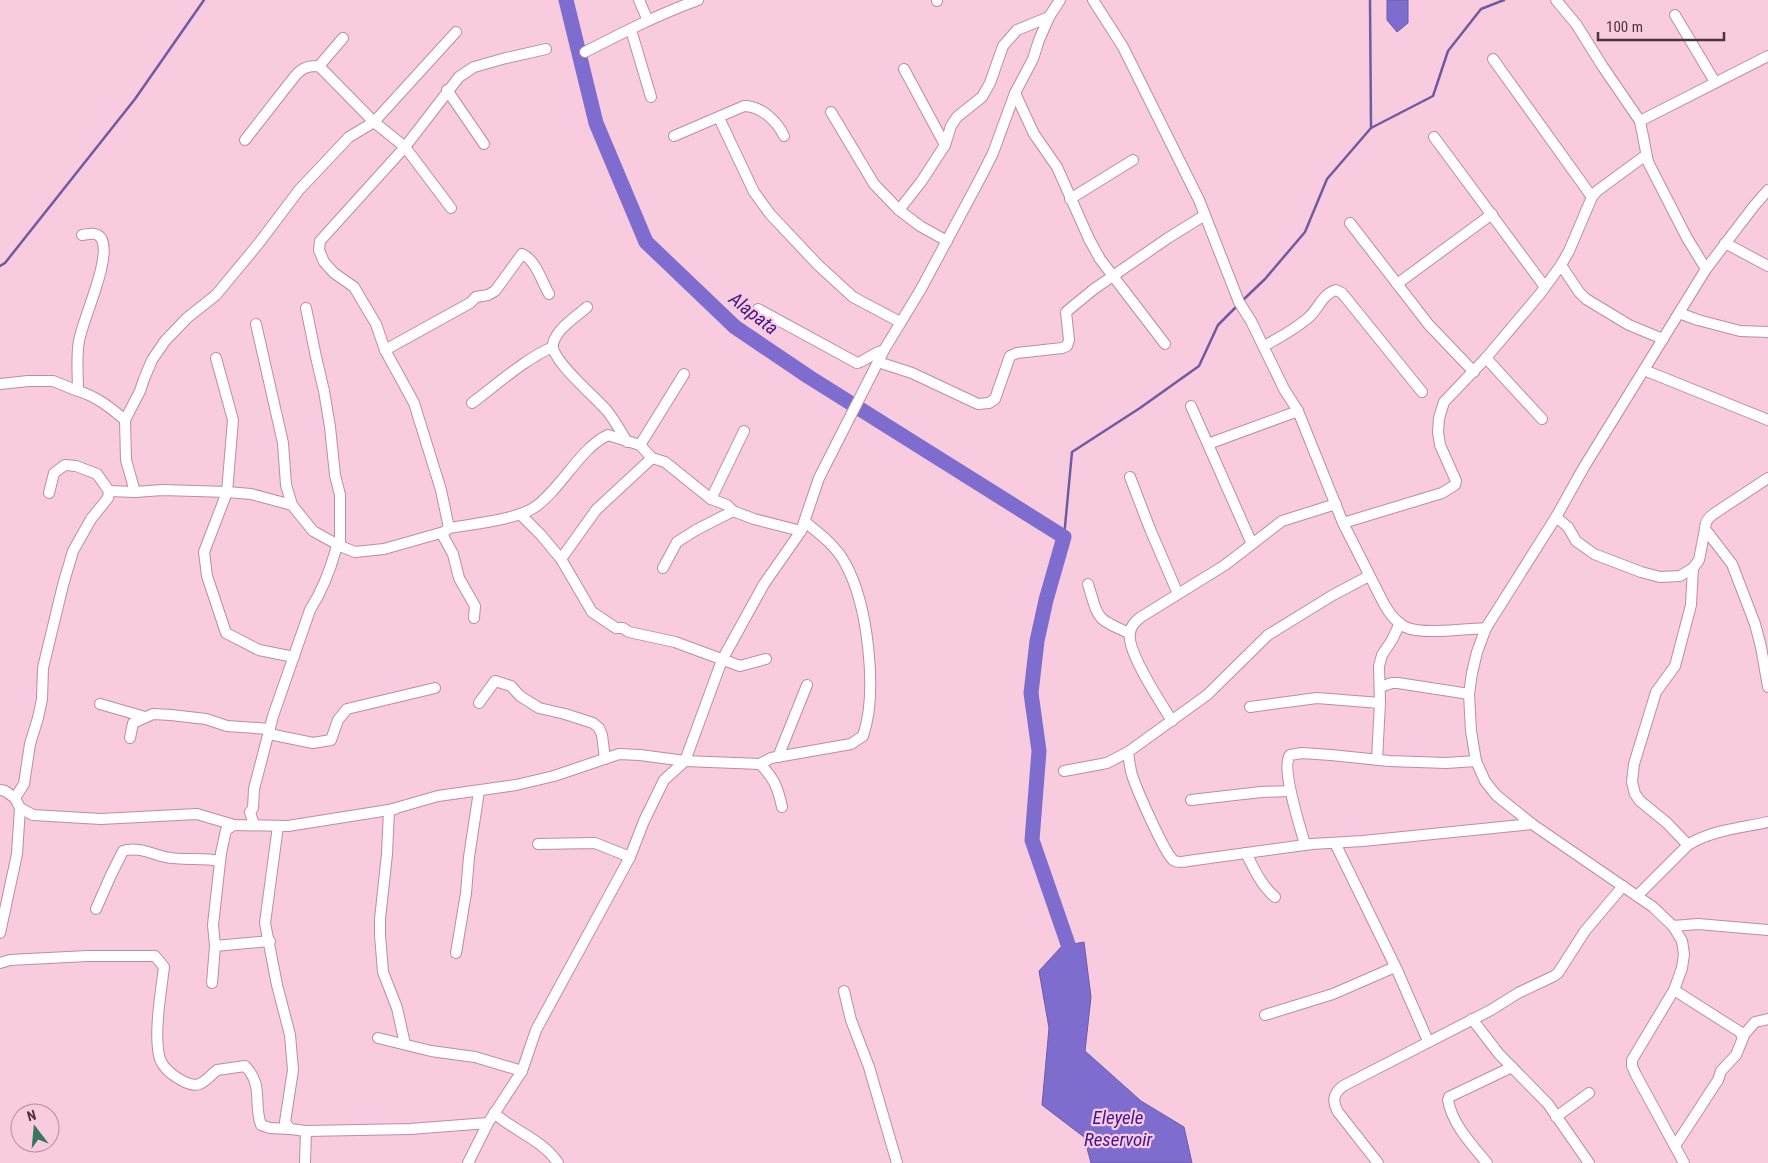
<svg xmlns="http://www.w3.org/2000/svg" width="1768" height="1163" viewBox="0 0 1768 1163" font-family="'Roboto Condensed',sans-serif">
  <rect width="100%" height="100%" fill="#f9cbdf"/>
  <g fill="#7f6ccf" stroke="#6f5ba4">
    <polygon points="1387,0 1408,0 1408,23 1397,32 1387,20"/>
    <polygon points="1084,942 1091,997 1085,1051 1141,1101 1184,1127 1192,1163 1091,1163 1084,1137 1042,1105 1049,1028 1039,971 1062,946"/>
  </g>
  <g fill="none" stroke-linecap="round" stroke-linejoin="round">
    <g stroke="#6f5ba4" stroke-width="2.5">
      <polyline points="1370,0 1371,128"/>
      <polyline points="0,266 5,263 135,99 204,0"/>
      <polyline points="1242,301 1265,279 1305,232 1327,179 1371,128 1433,96 1448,51 1481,9 1504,0"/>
      <polyline points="1064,537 1072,452 1140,408 1199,366 1218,325 1238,305"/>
    </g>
    <polyline stroke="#7f6ccf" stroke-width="15" points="566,0 596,123 646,242 735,327 809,377 1064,537 1046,600 1037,641 1031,693 1039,751 1032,840 1070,950 1071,965"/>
    <defs>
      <g id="minor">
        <polyline points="639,0 648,21"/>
        <polyline points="937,0 937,1"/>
        <path d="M1093 0 1123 47 1199 200 1239 302 1251 321 1284 389 1298 411 1343 523 1384 604C1389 613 1396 622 1405 627 1422 635 1466 629 1486 628"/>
        <polyline points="1556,0 1576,24 1603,67 1640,121 1648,162 1687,238 1706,269"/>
        <polyline points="1675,15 1715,82"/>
        <polyline points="631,30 651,97"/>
        <path d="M585 52C622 33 659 14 698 0"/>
        <polyline points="1493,59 1592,197"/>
        <polyline points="319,66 343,38"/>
        <polyline points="904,69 945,145"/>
        <polyline points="447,90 484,144"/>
        <polyline points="1015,93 1034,134 1057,167 1089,239 1100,259 1165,344"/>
        <polyline points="831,112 874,184 899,210 920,226 947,241"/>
        <polyline points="719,118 754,192 770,214 818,265 853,297 900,322"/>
        <polyline points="1640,121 1768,56"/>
        <path d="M674 136 744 106C761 106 777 121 784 136"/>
        <polyline points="1434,137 1545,287"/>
        <path d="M245 140 295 76C303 67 308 66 319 66L374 122 456 32"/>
        <polyline points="1070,199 1133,160"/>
        <polyline points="899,210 921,182 945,145 951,126 957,117 982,97 990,83 1003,46 1017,30 1049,17"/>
        <polyline points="1350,223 1429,325 1474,372"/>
        <path d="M82 235C89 234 98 231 102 240 111 260 83 318 79 341 76 357 78 375 78 391 96 396 111 408 125 420"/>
        <polyline points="1725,243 1768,266"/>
        <polyline points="1561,265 1579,292 1586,299 1629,325 1663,339"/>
        <polyline points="1397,284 1492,214"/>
        <path d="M587 307C576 317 556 329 553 344 550 360 598 399 608 412 615 421 621 432 627 442"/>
        <path d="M758 309 857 363C866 361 872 353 884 350"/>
        <polyline points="1679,313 1698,320 1740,331 1768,332"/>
        <polyline points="256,324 283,443 286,485 292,505"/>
        <path d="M1264 346C1279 338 1295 329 1308 318 1318 310 1322 294 1336 290L1342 293 1422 392"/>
        <path d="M385 350 470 303 476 297 488 295 495 291 522 254C536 260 542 282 549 294"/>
        <polyline points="216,358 233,420 227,492 204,552 207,576 226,633 259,650 294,657"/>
        <polyline points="1486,358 1542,419"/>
        <polyline points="878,362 912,373 978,404 989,403 995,399 1010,356 1017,353 1062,348 1067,346 1069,340 1066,312 1094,289 1168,238 1205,215"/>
        <polyline points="1644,370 1768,420"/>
        <polyline points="0,384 28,381 53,381 78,391"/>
        <path d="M472 403C495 386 526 358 553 347"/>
        <polyline points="1191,406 1252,544"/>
        <polyline points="1208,444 1298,411"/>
        <polyline points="640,445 684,374"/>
        <polyline points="1130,477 1150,529 1178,594"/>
        <path d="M1768 478 1715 513C1709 517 1705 521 1705 529L1732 564 1755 624 1761 647 1768 687"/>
        <polyline points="135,492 126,460 125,420 140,391 144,379 152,360 165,341 187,318 216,295 259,243 299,190 349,137 374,122 405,147 451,208"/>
        <polyline points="49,493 54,473 65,465 76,466 97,474 109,491"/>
        <polyline points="711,499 744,431"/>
        <polyline points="520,514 541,535 561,559 592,612 616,628 623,628 629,632 675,642 740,666 766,659"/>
        <polyline points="1556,517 1568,527 1576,541 1594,554 1641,572 1660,577 1680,576 1693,568 1699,560 1705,529"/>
        <polyline points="1343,523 1442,493 1455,485 1456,481 1440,445 1438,432 1439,418 1444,402 1486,358 1540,294 1561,265 1569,251 1592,197 1597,191 1646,155"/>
        <polyline points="449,528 441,490 414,403 385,350 376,324 354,287 334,273 324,262 319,250 320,241 405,147 459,77 474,67 506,58 546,49"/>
        <polyline points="444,532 442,534 453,554 459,578 475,606 474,618"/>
        <polyline points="561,559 596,510 652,458"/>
        <polyline points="663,568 677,542 696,530 733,511"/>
        <path d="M1369 576 1333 595 1268 635 1207 695 1128 752C1129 760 1130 768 1132 775 1137 790 1163 850 1173 860 1177 863 1183 862 1188 861L1312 844 1363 841 1532 824"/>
        <path d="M1088 584C1099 620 1095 618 1129 633"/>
        <polyline points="1380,687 1392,683 1398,683 1469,694"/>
        <polyline points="479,703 495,681 511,686 520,696 539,708 565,714 593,723 599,728 602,735 605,759"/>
        <polyline points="100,704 145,717"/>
        <polyline points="1250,707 1317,698 1380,703"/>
        <path d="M1172 721C1161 703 1126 651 1130 633 1131 625 1136 621 1141 617L1225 565 1282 521 1336 504"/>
        <polyline points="269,734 313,743 331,740 338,720 347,709 435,688"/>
        <polyline points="130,738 133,723 153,714 171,715 206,719 227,726 270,729"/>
        <polyline points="778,757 807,685"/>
        <polyline points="1377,760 1380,703 1379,666 1382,655 1392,640 1400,623"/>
        <path d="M760 764C774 778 778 788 782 807"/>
        <polyline points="1064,771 1107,763 1128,752"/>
        <polyline points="0,790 5,791 15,798 20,808 17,854 0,933"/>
        <path d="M15 798 24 784 30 744 38 718 42 699 43 668 63 585 73 551 91 519 108 498 109 491 135 492 163 490 227 492 251 494 292 505 313 531 340 546 355 552 384 549 444 532 449 528C472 524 516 520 535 507 561 489 580 448 608 435L640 445 652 458 665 462 711 499 727 505 733 511 754 519 801 531 805 522C820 534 836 546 845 563 868 604 878 692 863 736L851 744 771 758 760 764 685 761 640 755 619 754 554 776 516 785 438 796 389 810 387 854 380 919V935L383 972 397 1008 405 1044"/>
        <polyline points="1191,800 1261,792 1290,791"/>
        <polyline points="20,808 33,815 101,819 197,814 234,825 288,826 395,809"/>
        <path d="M254 825 250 812 253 808 254 789 273 716 310 610C322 591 330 571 336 549L340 546V495L335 475 330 427 324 391 316 357 306 308"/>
        <polyline points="278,826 265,923 277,985 290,1035 293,1070 285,1122 290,1129 306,1131 410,1129 488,1123"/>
        <polyline points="1335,843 1397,970 1428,1041"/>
        <polyline points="538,844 595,843 630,857"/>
        <path d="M1305 845C1301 828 1280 768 1290 755L1302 753 1331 755 1389 761 1446 763 1476 761"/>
        <polyline points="1688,845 1667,823 1640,801 1635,794 1632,782 1634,764 1656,692 1675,666 1691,605 1693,568"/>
        <path d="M1246 853C1254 869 1261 885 1275 897"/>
        <path d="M1637 896 1688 845C1711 830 1741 828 1768 822"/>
        <path d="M96 909 111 875 123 851C137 846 152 854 165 857 183 861 202 857 220 861"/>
        <polyline points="1673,926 1698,924 1768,930"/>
        <polyline points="215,946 270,941"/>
        <polyline points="456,953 466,893 469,857 479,791"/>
        <path d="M0 963 10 960 87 956H155L164 967C161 992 154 1031 159 1055 161 1067 172 1075 181 1080 200 1091 204 1081 217 1070L245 1066C264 1085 253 1103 261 1125L270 1128 290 1129"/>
        <polyline points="212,983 215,946 213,925 221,853 226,830 234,825"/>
        <polyline points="1674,990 1740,1032 1743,1038 1736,1055 1721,1071 1718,1080 1675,1146"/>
        <polyline points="844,991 851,1020 869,1067 897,1163"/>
        <polyline points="1265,1015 1333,994 1395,967"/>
        <polyline points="1472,1019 1499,1054 1548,1104 1589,1163"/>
        <polyline points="1743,1036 1755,1022 1768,1019"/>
        <polyline points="378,1038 431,1051 475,1057 522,1071"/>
        <path d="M494 1113C514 1131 543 1140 558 1163"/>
        <polyline points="1556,1117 1589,1093"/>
        <polyline points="305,1163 306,1131"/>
        <polyline points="468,1163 488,1123 522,1071 536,1030 630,857 644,821 664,780 685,761 722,660 764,584 801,531 819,478 884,350 921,289 982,175 993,153 1015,93 1033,59 1039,40 1049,17 1060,0"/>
        <path d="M1378 1163 1338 1112C1332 1101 1333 1094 1343 1086L1491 1010 1518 993 1554 976 1558 973 1585 931 1623 886"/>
        <path d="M1487 1163C1472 1145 1452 1124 1448 1100L1449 1097 1512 1067"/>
        <polyline points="1684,1163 1636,1075 1632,1066 1632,1060 1674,990 1682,968 1684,954 1682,941 1673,926 1653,907 1532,824 1496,795 1485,781 1476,761 1471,731 1469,694 1472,673 1477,652 1486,628 1556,517 1584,467 1706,269 1754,206 1768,190"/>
      </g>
    </defs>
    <use href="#minor" stroke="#c08ba4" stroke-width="12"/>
    <use href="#minor" stroke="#fff" stroke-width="10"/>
  </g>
  <g text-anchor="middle" stroke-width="4.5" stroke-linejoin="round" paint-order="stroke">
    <g font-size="19" font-style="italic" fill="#40168e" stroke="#f9cbdf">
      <text transform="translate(754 313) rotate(38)" y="7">Alapata</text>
      <text x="1118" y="1124">Eleyele<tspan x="1118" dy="22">Reservoir</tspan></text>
    </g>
  </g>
  <g transform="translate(35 1128) rotate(344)"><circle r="24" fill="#f9cbdf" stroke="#b38f9f"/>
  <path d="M0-4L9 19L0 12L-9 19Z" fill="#387662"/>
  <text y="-8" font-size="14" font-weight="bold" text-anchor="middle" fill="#4a343e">N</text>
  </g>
  <path d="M1598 32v8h126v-8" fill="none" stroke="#4a343e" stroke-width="2.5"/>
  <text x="1606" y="32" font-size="15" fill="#4a343e" stroke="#f9cbdf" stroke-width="4" paint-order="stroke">100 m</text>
</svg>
